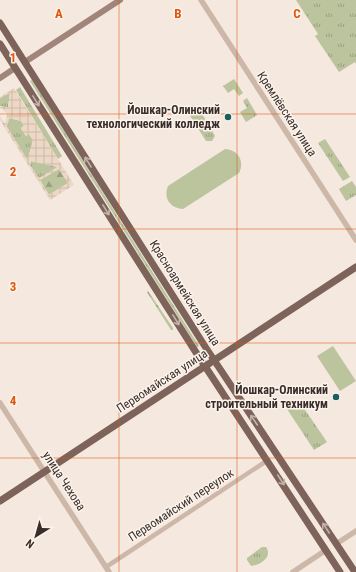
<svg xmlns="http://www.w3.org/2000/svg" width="356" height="572" viewBox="0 0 356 572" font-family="'Roboto Condensed',sans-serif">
  <defs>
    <pattern id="grass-tufts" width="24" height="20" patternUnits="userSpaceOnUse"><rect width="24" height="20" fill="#bbc49d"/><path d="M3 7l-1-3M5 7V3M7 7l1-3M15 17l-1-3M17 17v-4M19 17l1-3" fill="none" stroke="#99a080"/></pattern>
    <pattern id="forest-firs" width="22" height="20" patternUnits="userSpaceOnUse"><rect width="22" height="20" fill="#bbc49d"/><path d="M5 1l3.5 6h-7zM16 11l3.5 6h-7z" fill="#99a080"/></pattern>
    <pattern id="plaza-grid" width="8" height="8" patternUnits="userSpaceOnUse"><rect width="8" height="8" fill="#edd8c5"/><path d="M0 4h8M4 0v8" fill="none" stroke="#ccbaa9"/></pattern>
  </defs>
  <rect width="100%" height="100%" fill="#f4e8df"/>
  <g fill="url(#grass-tufts)">
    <polygon points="296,0 356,0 356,64 355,62 339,72 315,36 318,34"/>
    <polygon points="234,79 243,93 239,96 234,89 228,93 223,86"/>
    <polygon points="32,80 199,346 197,347 30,81"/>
    <polygon points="20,87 62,156 58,159 16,90"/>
    <polygon points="10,92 8,108 0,106 0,98"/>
    <polygon points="247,98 257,115 246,122 240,112 247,108 243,101"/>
    <polygon points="192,105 198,107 215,136 212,141 206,141 189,114 189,108"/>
    <polygon points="9,118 21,121 24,126 21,128 26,136 29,134 33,140 28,159 26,158 7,127"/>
    <polygon points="325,139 350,177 343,181 318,143"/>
    <polygon points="31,161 58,167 39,179 30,165"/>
    <polygon points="352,181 356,187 356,195 346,201 339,189"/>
    <polygon points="299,401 327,442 314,450 287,409"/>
    <path d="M262 547H266C273 557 260 565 251 566L247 560V558Z"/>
  </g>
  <g fill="url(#forest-firs)">
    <polygon points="59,169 68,183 49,195 40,180"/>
    <polygon points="148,291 173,328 173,330 171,330 147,292"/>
  </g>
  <g fill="#bbc49d">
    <path d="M225 149C238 150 245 161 239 173L183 209C170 208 163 198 168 186Z"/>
    <polygon points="333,346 356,381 340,391 317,356"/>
  </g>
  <path fill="url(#plaza-grid)" fill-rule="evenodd" d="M14 88 74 185 50 200 0 120V116L5 124 7 114 3 109 0 108V106L8 107 10 93 0 98V97ZM9 118 21 121 24 126 21 128 26 136 29 134 33 140 28 158H26L7 127ZM31 161 57 167 39 178 30 165ZM59 169 68 183 49 195 40 180Z"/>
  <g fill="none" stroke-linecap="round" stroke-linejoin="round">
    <polyline stroke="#cdb7a9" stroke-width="4.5" points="106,567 268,460"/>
    <g stroke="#cdb7a9" stroke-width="5.5">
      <polyline points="201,0 356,240"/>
      <polyline points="0,403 109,572"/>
      <polyline points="336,544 356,531"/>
      <polyline points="293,572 326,550"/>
    </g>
    <g stroke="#a1857a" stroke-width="6">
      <polyline points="25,62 120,0"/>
      <polyline points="0,78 15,68"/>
    </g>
    <g stroke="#7d635a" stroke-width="7">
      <polyline points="0,23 206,348 355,572"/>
      <polyline points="0,44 197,354 340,572"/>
      <polyline points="0,501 356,267"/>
    </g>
  </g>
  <defs><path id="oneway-shaft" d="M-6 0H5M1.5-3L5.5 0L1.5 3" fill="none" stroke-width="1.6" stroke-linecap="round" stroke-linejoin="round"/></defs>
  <g stroke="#c2b2aa">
    <use href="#oneway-shaft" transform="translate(36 101) rotate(58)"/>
    <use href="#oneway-shaft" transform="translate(88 162) rotate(-122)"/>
    <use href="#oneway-shaft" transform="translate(106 210) rotate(58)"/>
    <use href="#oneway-shaft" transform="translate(176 320) rotate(58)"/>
    <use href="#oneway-shaft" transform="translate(254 420) rotate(-124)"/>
    <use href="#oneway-shaft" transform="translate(281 480) rotate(57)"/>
    <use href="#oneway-shaft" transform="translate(326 528) rotate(-123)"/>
  </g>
  <path fill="none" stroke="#df570d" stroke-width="1" stroke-opacity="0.55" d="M119 0V572M237 0V572M0 114H356M0 229H356M0 343H356M0 458H356"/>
  <g fill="#1c5e5d" stroke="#fbf3ec" stroke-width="1.5">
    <circle cx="228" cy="117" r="4"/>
    <circle cx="336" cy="397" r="4"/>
  </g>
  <g text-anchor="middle" stroke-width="3" stroke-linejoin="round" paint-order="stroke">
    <g font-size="12" font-weight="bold" fill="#3a2d29" stroke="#fbf3ec" text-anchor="end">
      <text x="220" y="114">Йошкар-Олинский<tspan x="220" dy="14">технологический колледж</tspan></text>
      <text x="328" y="394">Йошкар-Олинский<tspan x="328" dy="14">строительный техникум</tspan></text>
    </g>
    <g font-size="12" fill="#3a2d29" stroke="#fbf3ec">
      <text transform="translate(287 114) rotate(57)" y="4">Кремлёвская улица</text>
      <text transform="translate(185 293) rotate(58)" y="4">Красноармейская улица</text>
      <text transform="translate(162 381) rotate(-33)" y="4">Первомайская улица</text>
      <text transform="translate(64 481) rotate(57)" y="4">улица Чехова</text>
      <text transform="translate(181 505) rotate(-33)" y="4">Первомайский переулок</text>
    </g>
  </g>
  <g font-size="13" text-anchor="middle" font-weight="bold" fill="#df570d" stroke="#fbf3ec" stroke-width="3" stroke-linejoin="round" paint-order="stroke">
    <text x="59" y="18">A</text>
    <text x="178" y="18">B</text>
    <text x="297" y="18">C</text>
    <text x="13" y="62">1</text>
    <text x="13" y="176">2</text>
    <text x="13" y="291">3</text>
    <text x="13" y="405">4</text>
  </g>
  <g transform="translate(36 536) rotate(217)" stroke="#fbf3ec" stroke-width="3" paint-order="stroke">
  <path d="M0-3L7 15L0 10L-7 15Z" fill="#3a2d29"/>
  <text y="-6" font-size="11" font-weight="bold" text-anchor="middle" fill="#3a2d29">N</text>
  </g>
</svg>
